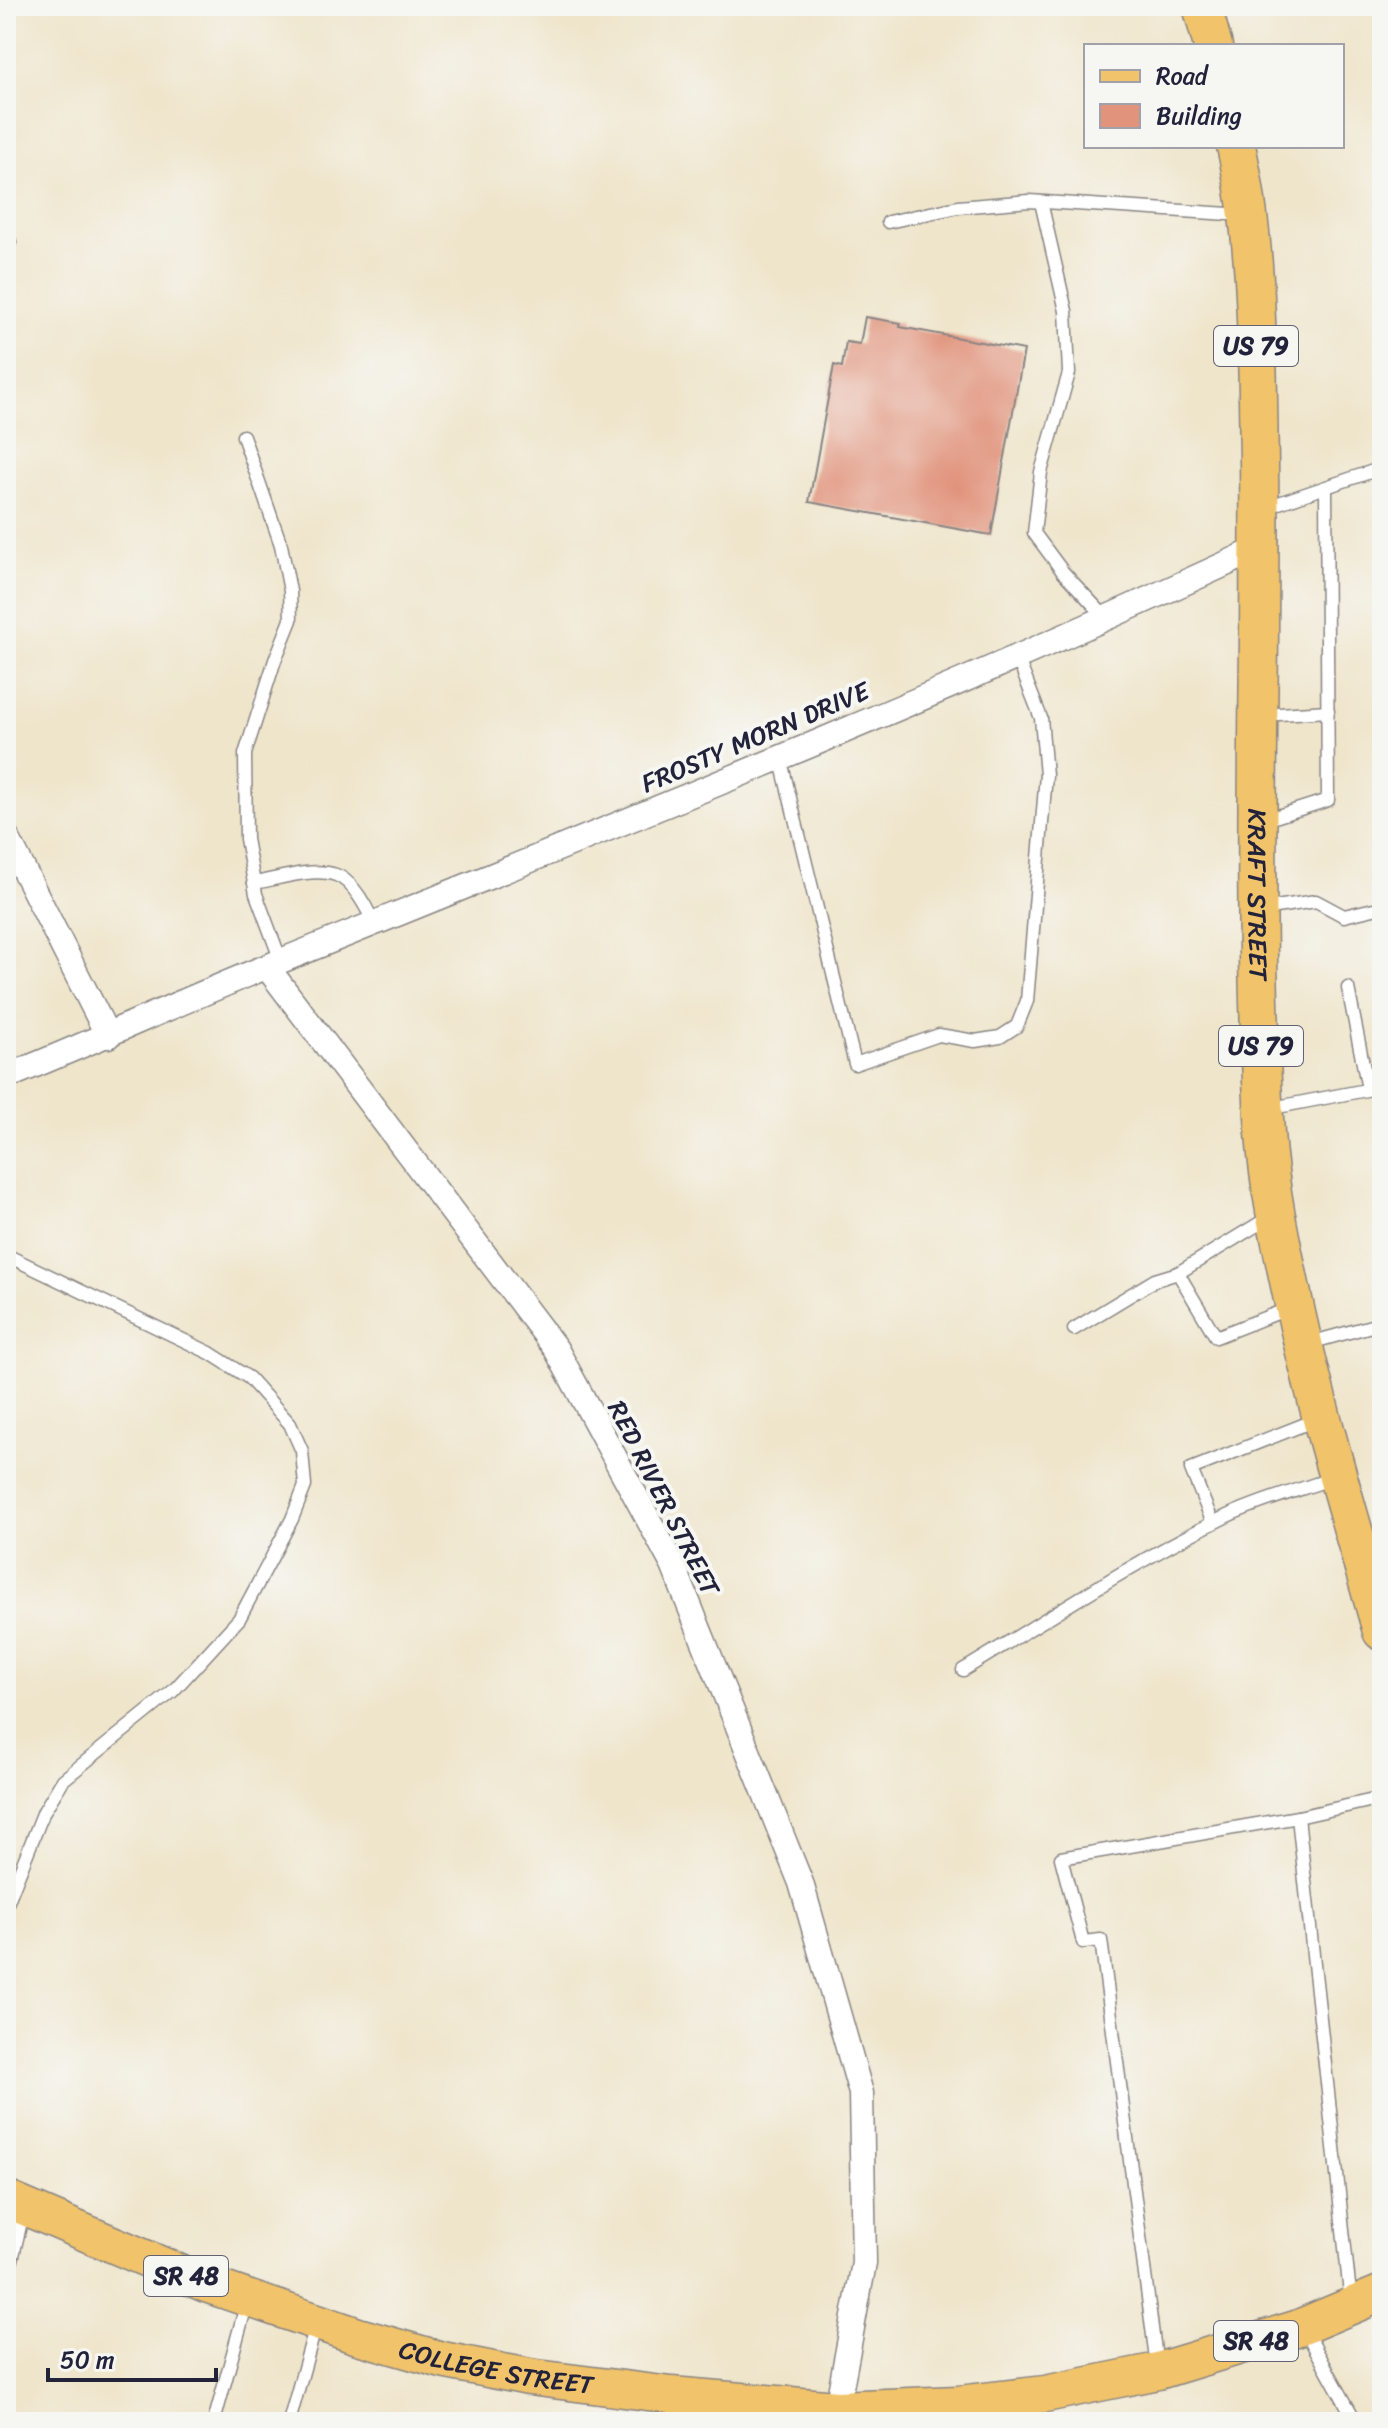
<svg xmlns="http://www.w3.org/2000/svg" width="1388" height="2428" viewBox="0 0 1388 2428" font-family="Sriracha,sans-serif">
  <rect width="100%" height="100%" fill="#f6f6f2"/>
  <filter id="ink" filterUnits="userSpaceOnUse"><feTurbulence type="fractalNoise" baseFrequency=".0125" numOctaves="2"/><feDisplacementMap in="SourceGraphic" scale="16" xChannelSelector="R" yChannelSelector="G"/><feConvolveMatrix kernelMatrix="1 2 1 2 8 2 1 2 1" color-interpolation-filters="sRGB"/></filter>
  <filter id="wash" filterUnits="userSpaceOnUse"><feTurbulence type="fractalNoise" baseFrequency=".006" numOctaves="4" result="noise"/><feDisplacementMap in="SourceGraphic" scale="32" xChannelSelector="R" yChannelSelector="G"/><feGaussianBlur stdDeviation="1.8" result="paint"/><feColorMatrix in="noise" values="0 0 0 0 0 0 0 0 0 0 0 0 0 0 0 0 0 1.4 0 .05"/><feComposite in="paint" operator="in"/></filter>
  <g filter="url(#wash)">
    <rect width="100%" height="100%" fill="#efe5cb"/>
    <g id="blocks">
      <polygon fill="#e1937c" points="865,317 901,323 900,327 1024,350 991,535 809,502 834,365 842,367 846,342 860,344"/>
    </g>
  </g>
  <g filter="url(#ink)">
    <use href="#blocks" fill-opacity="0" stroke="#888483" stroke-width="2"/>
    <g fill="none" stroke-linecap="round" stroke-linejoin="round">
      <defs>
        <g id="service">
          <polyline points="1041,202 1066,311 1069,373 1041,472 1034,533 1063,572 1107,619"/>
          <polyline points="888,222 958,207 1029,201 1244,215"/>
          <polyline points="6,231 10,242 6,247"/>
          <polyline points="243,436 281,545 290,591 291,620 275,660 245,754 246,839 256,894 281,961"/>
          <polyline points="1264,508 1382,468"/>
          <polyline points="1263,715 1328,711"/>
          <polyline points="780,757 855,1064 939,1035 975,1041 1000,1037 1017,1026 1027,1001 1046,775 1041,718 1017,657"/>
          <polyline points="1262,821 1328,800 1326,488"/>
          <path d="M254 883C278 879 312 867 336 875 353 881 367 908 374 924"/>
          <polyline points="1262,909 1316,901 1344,916 1382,907"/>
          <polyline points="1348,988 1368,1089"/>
          <polyline points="1267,1109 1382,1087"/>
          <polyline points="1270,1217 1178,1273 1216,1337 1290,1308"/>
          <polyline points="6,1255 210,1353 249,1378 290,1424 302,1451 305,1486 292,1519 239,1619 173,1691 63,1780 44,1811 6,1906"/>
          <polyline points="1074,1329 1155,1280 1178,1273"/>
          <polyline points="1306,1344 1382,1323"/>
          <polyline points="1213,1523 1191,1469 1318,1419"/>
          <path d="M963 1670C1049 1618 1133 1562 1223 1518 1258 1501 1297 1491 1333 1478"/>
          <polyline points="1298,1817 1351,2303"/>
          <polyline points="1305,2330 1356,2422"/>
          <polyline points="1157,2366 1101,1940 1083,1942 1061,1858 1298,1817 1382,1798"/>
          <polyline points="214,2422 247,2302"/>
          <polyline points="289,2422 316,2325"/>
        </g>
        <g id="minor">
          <polyline points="6,835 108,1036"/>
          <polyline points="267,967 556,1349 673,1565 801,1883 861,2093 864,2263 837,2409"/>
          <path d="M6 1077C95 1041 182 1001 271 965 602 831 935 699 1260 548"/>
          <polyline points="6,2259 19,2204"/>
        </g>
        <g id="primary">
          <path id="s1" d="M6 2199 206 2284 358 2336 442 2360 529 2377 671 2395 837 2409 958 2404 1045 2394 1158 2371 1296 2329 1382 2293"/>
        </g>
        <g id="trunk">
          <polyline points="1202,6 1213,46"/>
          <path id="s2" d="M1236 146C1259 248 1257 357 1259 462 1262 685 1250 910 1265 1133 1269 1190 1282 1248 1294 1304 1318 1414 1351 1522 1382 1631"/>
        </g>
      </defs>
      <use href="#service" stroke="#888483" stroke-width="15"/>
      <use href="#minor" stroke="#888483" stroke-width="27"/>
      <use href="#primary" stroke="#888483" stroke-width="39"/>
      <use href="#trunk" stroke="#888483" stroke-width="41"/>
      <use href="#service" stroke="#fff" stroke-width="12"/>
      <use href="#minor" stroke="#fff" stroke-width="24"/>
      <use href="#primary" stroke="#f1c36a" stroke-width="36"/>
      <use href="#trunk" stroke="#f1c36a" stroke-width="38"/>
    </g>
  </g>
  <g text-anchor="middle" stroke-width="8" stroke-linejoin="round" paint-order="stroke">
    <g fill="#f6f6f2" stroke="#626272" stroke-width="2">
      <rect x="1214" y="326" width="84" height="40" rx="6"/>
      <rect x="1219" y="1026" width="84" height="40" rx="6"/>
      <rect x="144" y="2256" width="84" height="40" rx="6"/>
      <rect x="1214" y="2321" width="84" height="40" rx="6"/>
    </g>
    <g font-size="24" font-weight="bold" fill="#22223b">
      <text x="1256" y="354">US 79</text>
      <text x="1261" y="1054">US 79</text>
      <text x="186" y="2284">SR 48</text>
      <text x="1256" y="2349">SR 48</text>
    </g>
    <g font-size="26" fill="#22223b" stroke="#f6f6f2">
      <text transform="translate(755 737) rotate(-23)" y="9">FROSTY MORN DRIVE</text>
      <text dy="9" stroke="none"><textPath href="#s2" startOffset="750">KRAFT STREET</textPath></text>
      <text transform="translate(664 1498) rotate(63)" y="9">RED RIVER STREET</text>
      <text dy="9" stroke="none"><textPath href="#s1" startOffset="520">COLLEGE STREET</textPath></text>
    </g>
  </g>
  <rect width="1388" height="2428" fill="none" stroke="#f6f6f2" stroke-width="32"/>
  <rect x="1084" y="44" width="260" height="104" fill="#f6f6f2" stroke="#a1a1a9" stroke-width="2"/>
  <rect x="1100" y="70" width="40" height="12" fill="#f1c36a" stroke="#a1a1a9" stroke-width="2"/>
  <text x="1156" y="84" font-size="24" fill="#22223b">Road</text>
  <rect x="1100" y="104" width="40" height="24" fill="#e1937c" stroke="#a1a1a9" stroke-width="2"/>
  <text x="1156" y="124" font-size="24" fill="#22223b">Building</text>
  <path d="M48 2368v12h168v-12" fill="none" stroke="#22223b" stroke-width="4"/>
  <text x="60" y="2368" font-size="24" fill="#22223b" stroke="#f6f6f2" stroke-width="6" paint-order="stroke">50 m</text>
</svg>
